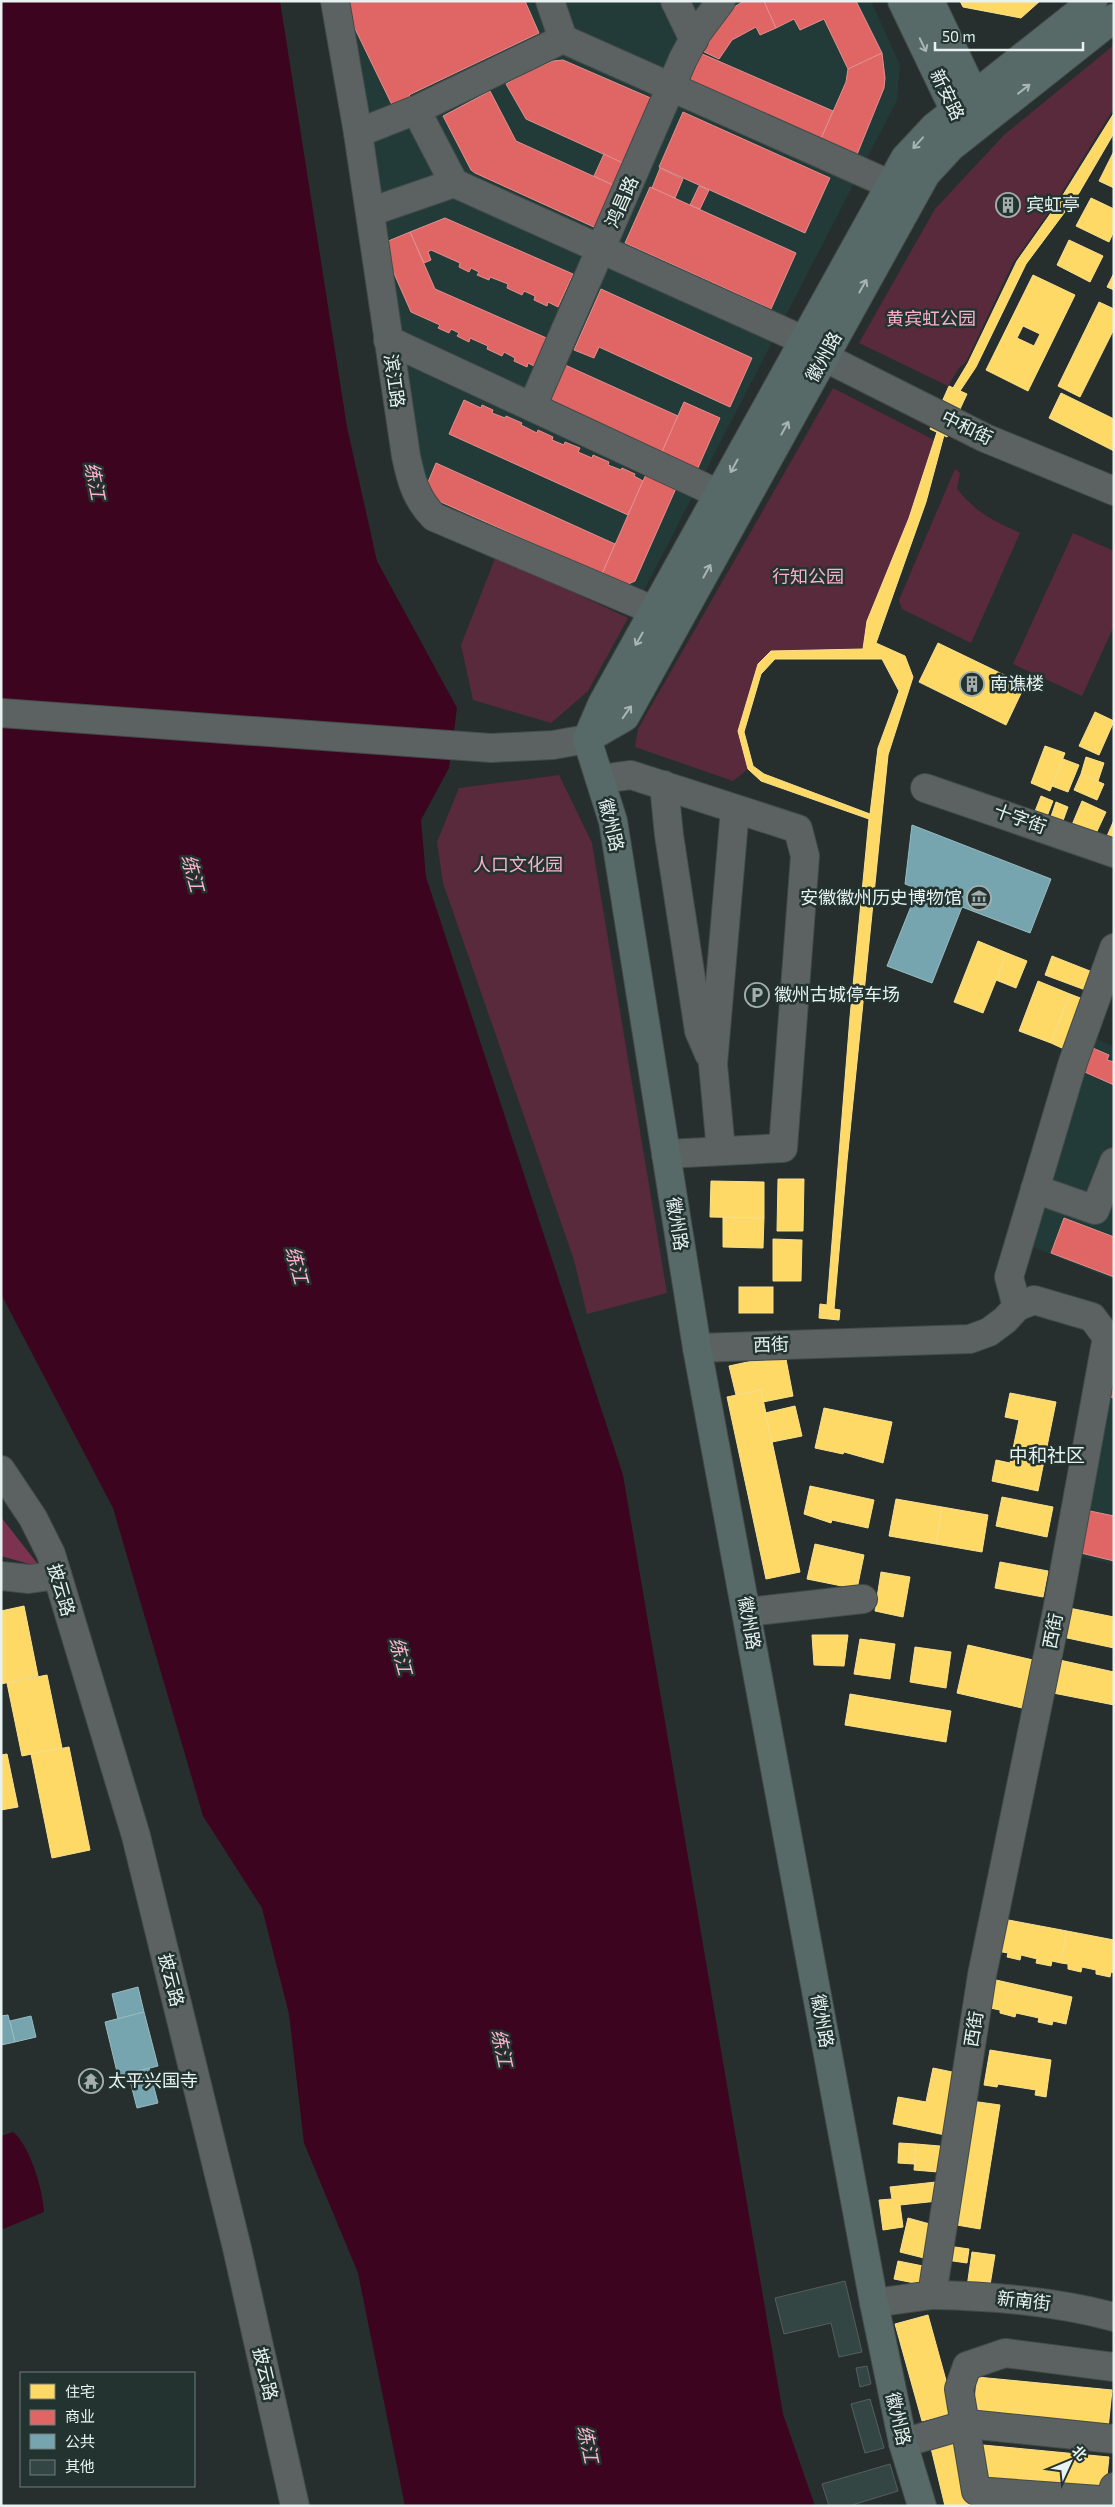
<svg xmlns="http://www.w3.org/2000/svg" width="1115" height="2507" viewBox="0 0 1115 2507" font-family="'Exo 2','Noto Sans SC',sans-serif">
  <rect width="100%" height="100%" fill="#262f2d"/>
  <g fill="#233b38">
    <polygon points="338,1 871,1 900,65 897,100 640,598 425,501"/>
    <polygon points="1088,1035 1114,1047 1114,1280 1028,1245"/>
    <polygon points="1114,1342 1114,1564 1075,1556"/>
  </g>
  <g fill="#582a3c">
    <polygon points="1114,45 1114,108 1054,205 1013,263 966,362 959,368 948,386 859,343 935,209 1004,135"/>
    <polygon points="833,388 934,440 909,518 867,621 863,649 771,651 758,664 738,731 748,769 733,781 635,747 638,729"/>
    <path d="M955 469 960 473 957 489C979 515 991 519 1020 533L971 643 902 609 899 600Z"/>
    <polygon points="1073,533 1114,551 1114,626 1082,696 1013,664"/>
    <polygon points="496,556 628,618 588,691 551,723 473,700 461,645"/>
    <polygon points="559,775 592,843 667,1293 587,1314 574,1260 443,883 437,842 459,788"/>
  </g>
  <polygon fill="#7b3350" points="1,1517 40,1567 1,1556"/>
  <g fill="#3c041f">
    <polygon points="1,1 280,1 347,427 377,561 457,708 449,768 421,820 426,877 623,1475 783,2414 815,2506 405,2506 358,2273 304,2143 289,2014 262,1908 203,1816 113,1508 1,1294"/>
    <path d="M13 2132C30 2145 43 2191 44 2212L1 2230V2136Z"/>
  </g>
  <g fill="#ffd966" stroke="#f8e08f" fill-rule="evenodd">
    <polygon points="960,1 1040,1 1021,18 963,7"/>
    <polygon points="1114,113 1114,133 1079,193 1026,264 976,367 960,391 953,388 968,363 1017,261 1058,203"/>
    <polygon points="1114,151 1114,188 1099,181"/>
    <circle cx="1008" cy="205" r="8"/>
    <polygon points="1091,198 1114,209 1114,231 1109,242 1076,226"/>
    <polygon points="1069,240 1103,256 1090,282 1057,265"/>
    <polygon points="1114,273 1114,290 1107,287"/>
    <path d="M1033 275 1075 295 1028 391 986 370ZM1023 326 1040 334 1034 346 1017 338Z"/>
    <polygon points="1099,302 1114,309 1114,329 1080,397 1058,386"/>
    <polygon points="949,386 967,394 947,437 930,429"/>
    <polygon points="1061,393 1114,419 1114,451 1049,418"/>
    <path d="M937 432 944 435 926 502 876 643 905 656 913 677 888 755 847 1161 834 1309 840 1310 839 1320 819 1318 820 1304 827 1305 850 1017 869 819 761 781 748 769 738 731 758 664 771 651 863 649 867 621 909 518ZM775 659H882L899 691 878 748 870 814 764 774 753 766 744 732 761 674Z"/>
    <polygon points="938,643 1025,685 1006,725 919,682"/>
    <polygon points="1095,712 1114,721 1099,755 1079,746"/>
    <polygon points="1045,746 1065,753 1050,791 1031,783"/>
    <polygon points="1086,757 1104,763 1098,781 1081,774"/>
    <polygon points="1063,759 1079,765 1068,792 1052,786"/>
    <polygon points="1081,774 1104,784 1097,800 1074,790"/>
    <polygon points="1041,796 1053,801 1044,824 1032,819"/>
    <polygon points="1082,801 1106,812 1092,842 1069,832"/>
    <polygon points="1056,802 1068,807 1060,829 1048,825"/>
    <polygon points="1114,820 1114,847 1104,843"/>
    <polygon points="978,941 1007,953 983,1013 954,1002"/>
    <polygon points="1007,953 1027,961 1016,988 996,980"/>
    <polygon points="1052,956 1095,973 1088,991 1045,975"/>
    <polygon points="1038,981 1070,994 1051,1043 1019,1031"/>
    <polygon points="1070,994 1083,999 1064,1049 1051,1043"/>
    <polygon points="778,1179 804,1179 803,1231 777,1231"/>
    <polygon points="711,1181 764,1182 764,1218 710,1217"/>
    <polygon points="723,1217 764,1218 763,1248 723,1247"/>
    <polygon points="773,1239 802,1240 801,1281 773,1281"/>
    <rect x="739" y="1287" width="34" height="26"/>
    <polygon points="785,1354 793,1396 763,1402 761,1390 736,1395 729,1366"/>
    <polygon points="761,1390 800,1572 766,1579 727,1397"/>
    <polygon points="1010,1393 1056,1402 1038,1491 992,1481 996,1460 1010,1463 1019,1420 1005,1417"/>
    <polygon points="795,1406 802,1436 772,1442 765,1413"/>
    <polygon points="824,1408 892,1422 883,1463 844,1452 843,1454 815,1448"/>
    <polygon points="810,1486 874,1500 868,1528 832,1520 831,1523 804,1514"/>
    <polygon points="1002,1497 1053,1507 1047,1537 996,1526"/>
    <polygon points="896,1499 942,1507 936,1544 889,1536"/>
    <polygon points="942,1507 988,1515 982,1552 936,1544"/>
    <polygon points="815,1544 864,1555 857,1589 807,1579"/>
    <polygon points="1000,1562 1048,1571 1043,1597 995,1588"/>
    <polygon points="881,1572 910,1577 903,1617 875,1611"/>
    <polygon points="24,1606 38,1676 1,1684 1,1611"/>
    <polygon points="1064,1607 1114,1617 1114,1648 1058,1636"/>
    <polygon points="812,1635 848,1635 844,1666 814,1665"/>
    <polygon points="860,1639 895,1644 890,1679 854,1674"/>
    <polygon points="968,1645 1033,1660 1022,1708 957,1693"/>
    <polygon points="915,1647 951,1652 946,1688 910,1682"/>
    <polygon points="1055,1659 1114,1672 1114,1705 1048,1692"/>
    <polygon points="47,1675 62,1748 22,1756 7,1683"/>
    <polygon points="850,1694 951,1711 946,1742 845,1725"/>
    <polygon points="69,1747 90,1850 52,1858 31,1754"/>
    <polygon points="7,1754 18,1807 1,1810 1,1755"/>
    <polygon points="1003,1919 1067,1931 1061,1963 1052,1961 1051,1966 1036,1963 1037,1959 1021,1955 1020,1960 1007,1957 1008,1953 997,1951"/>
    <polygon points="1067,1931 1114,1940 1114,1973 1111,1972 1110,1977 1096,1974 1096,1970 1082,1967 1081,1972 1068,1969 1068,1964 1061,1963"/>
    <polygon points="996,1980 1072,1997 1066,2024 1053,2021 1052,2025 1038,2022 1039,2018 1016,2013 1015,2017 1000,2013 1000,2010 990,2008"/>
    <polygon points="990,2050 1051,2060 1046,2097 1035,2095 1036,2090 998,2084 997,2087 984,2085"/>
    <polygon points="933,2068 957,2073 945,2135 893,2124 898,2097 926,2102"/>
    <polygon points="971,2101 1000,2105 980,2229 951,2224"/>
    <polygon points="899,2143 916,2144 914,2164 898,2163"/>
    <polygon points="916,2144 940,2146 938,2172 914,2170"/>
    <polygon points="936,2182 938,2201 900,2205 903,2227 883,2230 879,2200 892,2199 890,2187"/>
    <polygon points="908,2218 937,2226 928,2259 900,2252"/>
    <polygon points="948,2246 969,2249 967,2263 946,2260"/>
    <polygon points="972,2252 995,2255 989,2291 967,2287"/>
    <polygon points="898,2261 928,2267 925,2285 894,2279"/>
    <polygon points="928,2315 955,2413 922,2421 895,2324"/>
    <polygon points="977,2377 1112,2390 1108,2429 974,2416"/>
    <polygon points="955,2438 971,2506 945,2506 930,2444"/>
    <polygon points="983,2445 1109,2457 1105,2495 980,2483"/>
  </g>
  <g fill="#e06666" stroke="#e2908f">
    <polygon points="344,1 525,1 539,33 409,95 411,98 393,107 344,6"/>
    <polygon points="744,1 764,1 776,28 760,35 756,27 732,40 719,59 696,48 721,15"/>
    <polygon points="764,1 856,1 882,53 848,69 824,19 800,30 794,19 776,28"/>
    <polygon points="700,53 833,111 820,141 686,84"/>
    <polygon points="882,53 885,78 884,88 856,157 820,141 846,82 848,69"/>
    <polygon points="563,60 653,99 625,164 526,119 506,84 526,72 553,61"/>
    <polygon points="490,91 516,141 615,186 596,228 475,173 471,170 443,116"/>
    <polygon points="683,112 830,178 805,233 659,167"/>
    <polygon points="604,154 625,164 615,186 594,176"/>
    <polygon points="660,168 683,179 675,198 652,188"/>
    <polygon points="699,186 709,190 700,209 690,205"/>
    <polygon points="650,187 796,253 771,309 625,243"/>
    <polygon points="445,218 573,274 558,307 548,302 547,306 534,300 535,296 524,291 522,295 507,288 508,284 490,277 489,280 477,275 479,272 471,268 469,272 459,267 460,263 431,250 428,252 431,260 424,263 410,232"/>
    <polygon points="410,232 435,289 551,340 538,368 528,363 527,367 514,361 515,358 504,352 502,356 487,349 488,346 470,338 469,342 457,336 459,333 451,329 449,333 438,328 440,325 411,312 381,244"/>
    <polygon points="601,289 752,358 730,407 599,347 594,358 574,350"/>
    <polygon points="563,364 678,416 661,454 546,402"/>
    <polygon points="464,400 481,408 482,405 493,410 492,413 505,418 506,416 522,423 521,425 537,433 538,430 553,437 552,440 564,445 565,442 580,448 578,452 592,458 593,455 609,462 608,465 621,470 622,468 635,474 634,476 643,481 628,515 449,434"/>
    <polygon points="684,402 720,418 697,470 661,454"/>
    <polygon points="436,463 615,544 602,574 423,494"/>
    <polygon points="647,472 677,486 635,581 626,585 602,574"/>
    <polygon points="1088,1046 1109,1055 1107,1060 1114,1062 1114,1085 1078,1069"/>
    <polygon points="1064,1218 1114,1237 1114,1277 1051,1253"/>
    <polygon points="1114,1372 1114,1398 1107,1396"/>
    <polygon points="1090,1511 1114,1516 1114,1561 1081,1553"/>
  </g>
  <g fill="#76a5af" stroke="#98bcc2">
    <polygon points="912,825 1051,879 1030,933 962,907 932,983 887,966 918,889 905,884"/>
    <polygon points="138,1987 144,2012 118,2019 112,1994"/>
    <polygon points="144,2012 158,2066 118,2076 105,2022"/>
    <polygon points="8,2015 15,2042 1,2045 1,2016"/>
    <polygon points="31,2016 36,2037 15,2042 10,2021"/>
    <polygon points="149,2068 158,2103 137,2108 128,2073"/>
  </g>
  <g fill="#344643" stroke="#565e5c">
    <polygon points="845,2281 862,2352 839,2357 831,2323 784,2334 775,2298"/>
    <polygon points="867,2366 871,2384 860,2387 856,2368"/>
    <polygon points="870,2399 884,2448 865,2453 851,2404"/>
    <polygon points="890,2464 898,2491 849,2506 829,2506 822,2484"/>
  </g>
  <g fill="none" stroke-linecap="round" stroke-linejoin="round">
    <defs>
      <g id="minor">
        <path d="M335 1 358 133 406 456C411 480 416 499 434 517L655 611"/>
        <polyline points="550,1 563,39 889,184"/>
        <polyline points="675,1 694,40"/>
        <polyline points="416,110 454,183"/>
        <polyline points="358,133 416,110 563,39"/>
        <polyline points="370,212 454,183 803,340"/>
        <polyline points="388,340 719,494"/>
        <polyline points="824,357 985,438 1114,491"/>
        <polyline points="532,407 683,59 697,33 721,1"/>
        <polyline points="1,713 491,748 553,745 587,739"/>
        <polyline points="600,779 631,775 798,829 805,856 783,1148 666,1154"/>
        <polyline points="664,785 669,835 699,1031 709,1054"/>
        <polyline points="925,788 1114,853"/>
        <polyline points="721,1151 713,1064 735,809"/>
        <polyline points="1035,1189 1095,1210 1114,1162"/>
        <polyline points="1017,1307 1009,1277 1073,1062 1114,948"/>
        <polyline points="697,1348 970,1339 989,1332 1005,1320 1017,1307 1034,1300 1092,1317 1107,1337 1057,1611 982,1975 932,2295 874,2303"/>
        <polyline points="1,1470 33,1518 51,1554 136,1836 237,2248 295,2506"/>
        <polyline points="1,1576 29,1579 57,1575"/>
        <polyline points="747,1612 863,1599"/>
        <path d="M932 2295C994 2296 1054 2301 1114 2317"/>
        <polyline points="1114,2367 1005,2353 967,2366 959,2389 976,2491 1113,2501 1114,2487"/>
        <polyline points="903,2443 968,2424 1114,2439"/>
      </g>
      <g id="major">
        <polyline points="902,1 962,126"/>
        <polyline points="930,1 982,111"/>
        <polyline points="587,739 625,717 926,174 951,147 1114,18"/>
        <polyline points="922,2506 903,2443 874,2303 697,1348 613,821 587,739 602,704 905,158 934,127 1093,1"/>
      </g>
    </defs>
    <use href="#minor" stroke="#434b49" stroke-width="30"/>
    <use href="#major" stroke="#434b49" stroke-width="30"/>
    <use href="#minor" stroke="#5b6261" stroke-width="28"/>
    <use href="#major" stroke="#576a68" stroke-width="28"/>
  </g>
  <defs><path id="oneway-shaft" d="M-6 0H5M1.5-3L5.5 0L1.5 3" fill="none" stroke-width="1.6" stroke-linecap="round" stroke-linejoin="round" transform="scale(1.25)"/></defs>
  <g stroke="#a7b5b3">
    <use href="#oneway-shaft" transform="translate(923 45) rotate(64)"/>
    <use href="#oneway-shaft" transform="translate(1024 89) rotate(-38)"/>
    <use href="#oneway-shaft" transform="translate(918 143) rotate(132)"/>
    <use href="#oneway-shaft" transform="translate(863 286) rotate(-61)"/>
    <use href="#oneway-shaft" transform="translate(785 428) rotate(-61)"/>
    <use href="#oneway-shaft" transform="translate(734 466) rotate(119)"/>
    <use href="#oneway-shaft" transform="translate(707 571) rotate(-61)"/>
    <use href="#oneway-shaft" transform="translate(639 639) rotate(120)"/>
    <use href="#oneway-shaft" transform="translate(627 712) rotate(-55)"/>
  </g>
  <defs>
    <symbol id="building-ring" viewBox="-11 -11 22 22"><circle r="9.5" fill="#223330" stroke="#a4aeac" stroke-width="1.5"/><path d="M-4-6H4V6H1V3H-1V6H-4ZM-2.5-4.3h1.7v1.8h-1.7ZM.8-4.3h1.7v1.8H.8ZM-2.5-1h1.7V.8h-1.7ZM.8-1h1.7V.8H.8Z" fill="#a4aeac"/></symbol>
    <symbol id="museum-ring" viewBox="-11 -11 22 22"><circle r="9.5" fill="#223330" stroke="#a4aeac" stroke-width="1.5"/><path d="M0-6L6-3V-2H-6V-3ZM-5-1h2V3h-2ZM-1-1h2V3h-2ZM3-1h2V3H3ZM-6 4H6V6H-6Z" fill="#a4aeac"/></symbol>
    <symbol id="parking-ring" viewBox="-11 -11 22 22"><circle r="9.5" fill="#223330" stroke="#a4aeac" stroke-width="1.5"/><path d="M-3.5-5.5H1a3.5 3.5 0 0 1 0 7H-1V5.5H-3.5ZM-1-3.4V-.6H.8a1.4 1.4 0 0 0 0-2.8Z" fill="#a4aeac"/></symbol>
    <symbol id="temple-ring" viewBox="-11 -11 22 22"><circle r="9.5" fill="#223330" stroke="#a4aeac" stroke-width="1.5"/><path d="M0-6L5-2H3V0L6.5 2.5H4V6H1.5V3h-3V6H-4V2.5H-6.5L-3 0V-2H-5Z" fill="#a4aeac"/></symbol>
  </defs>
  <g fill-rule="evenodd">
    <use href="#building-ring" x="994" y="191" width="28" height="28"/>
    <use href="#building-ring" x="958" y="670" width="28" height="28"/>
    <use href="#museum-ring" x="965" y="884" width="28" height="28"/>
    <use href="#parking-ring" x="743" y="981" width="28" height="28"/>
    <use href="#temple-ring" x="77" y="2067" width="28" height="28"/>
  </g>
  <g text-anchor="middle" stroke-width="5" stroke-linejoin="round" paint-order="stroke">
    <g font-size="18" fill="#e8f2f0" stroke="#223330">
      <text transform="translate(947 95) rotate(64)" y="6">新安路</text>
      <text transform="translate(622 202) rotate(-66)" y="6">鸿昌路</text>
      <text transform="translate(824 357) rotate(-61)" y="6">徽州路</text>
      <text transform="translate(394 381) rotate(82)" y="6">滨江路</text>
      <text transform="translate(967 428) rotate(26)" y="6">中和街</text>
      <text transform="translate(1020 819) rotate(20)" y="6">十字街</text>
      <text transform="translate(611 825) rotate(77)" y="6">徽州路</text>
      <text transform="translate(677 1224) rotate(81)" y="6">徽州路</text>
      <text transform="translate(771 1345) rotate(-2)" y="6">西街</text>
      <text transform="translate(61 1590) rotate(74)" y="6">披云路</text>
      <text transform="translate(749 1623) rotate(80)" y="6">徽州路</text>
      <text transform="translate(1053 1631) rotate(-79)" y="6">西街</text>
      <text transform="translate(171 1980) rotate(76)" y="6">披云路</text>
      <text transform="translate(822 2021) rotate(80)" y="6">徽州路</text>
      <text transform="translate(974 2029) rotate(-81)" y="6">西街</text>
      <text transform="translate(1024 2301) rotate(6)" y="6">新南街</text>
      <text transform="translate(265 2374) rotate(77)" y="6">披云路</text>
      <text transform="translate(898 2419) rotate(77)" y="6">徽州路</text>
    </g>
    <g font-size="18" fill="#e8f2f0" stroke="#223330" text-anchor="start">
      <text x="1026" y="211">宾虹亭</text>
      <text x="990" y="690">南谯楼</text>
      <text x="962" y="904" text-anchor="end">安徽徽州历史博物馆</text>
      <text x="774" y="1001">徽州古城停车场</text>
      <text x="108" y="2087">太平兴国寺</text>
    </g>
    <g font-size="18" fill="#f9b0c8" stroke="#223330">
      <text x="931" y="325">黄宾虹公园</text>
      <text x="808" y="583">行知公园</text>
      <text x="518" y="871">人口文化园</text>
    </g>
    <g font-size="19" font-style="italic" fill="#fcb2ca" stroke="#223330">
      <text transform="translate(95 481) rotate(79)" y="7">练江</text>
      <text transform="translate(193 873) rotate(75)" y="7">练江</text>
      <text transform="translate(297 1265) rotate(75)" y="7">练江</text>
      <text transform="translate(401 1656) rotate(75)" y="7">练江</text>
      <text transform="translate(502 2048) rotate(78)" y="7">练江</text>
      <text transform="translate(588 2444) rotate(78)" y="7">练江</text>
    </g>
    <g font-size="19" fill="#e8f2f0" stroke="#223330">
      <text x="1047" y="1462">中和社区</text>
    </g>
  </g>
  <rect width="1115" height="2507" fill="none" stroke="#e8f2f0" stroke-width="5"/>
  <rect x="20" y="2372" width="175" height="115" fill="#223330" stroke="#717f7d"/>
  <rect x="30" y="2384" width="25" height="15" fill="#ffd966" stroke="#717f7d"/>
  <text x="65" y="2397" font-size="15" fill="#e8f2f0">住宅</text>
  <rect x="30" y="2410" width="25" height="15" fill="#e06666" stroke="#717f7d"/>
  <text x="65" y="2422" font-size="15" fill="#e8f2f0">商业</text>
  <rect x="30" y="2434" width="25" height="15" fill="#76a5af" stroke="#717f7d"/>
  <text x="65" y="2447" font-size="15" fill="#e8f2f0">公共</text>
  <rect x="30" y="2460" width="25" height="15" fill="#344643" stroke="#717f7d"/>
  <text x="65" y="2472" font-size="15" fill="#e8f2f0">其他</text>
  <g transform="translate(1070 2462) rotate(46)" stroke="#223330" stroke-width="4" paint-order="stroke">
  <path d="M0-4L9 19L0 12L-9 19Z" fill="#e8f2f0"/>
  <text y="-8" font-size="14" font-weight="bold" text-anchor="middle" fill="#e8f2f0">北</text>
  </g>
  <path d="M935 42v8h148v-8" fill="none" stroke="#e8f2f0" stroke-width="2.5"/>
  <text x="942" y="42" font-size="15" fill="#e8f2f0" stroke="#223330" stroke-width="4" paint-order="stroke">50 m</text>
</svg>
